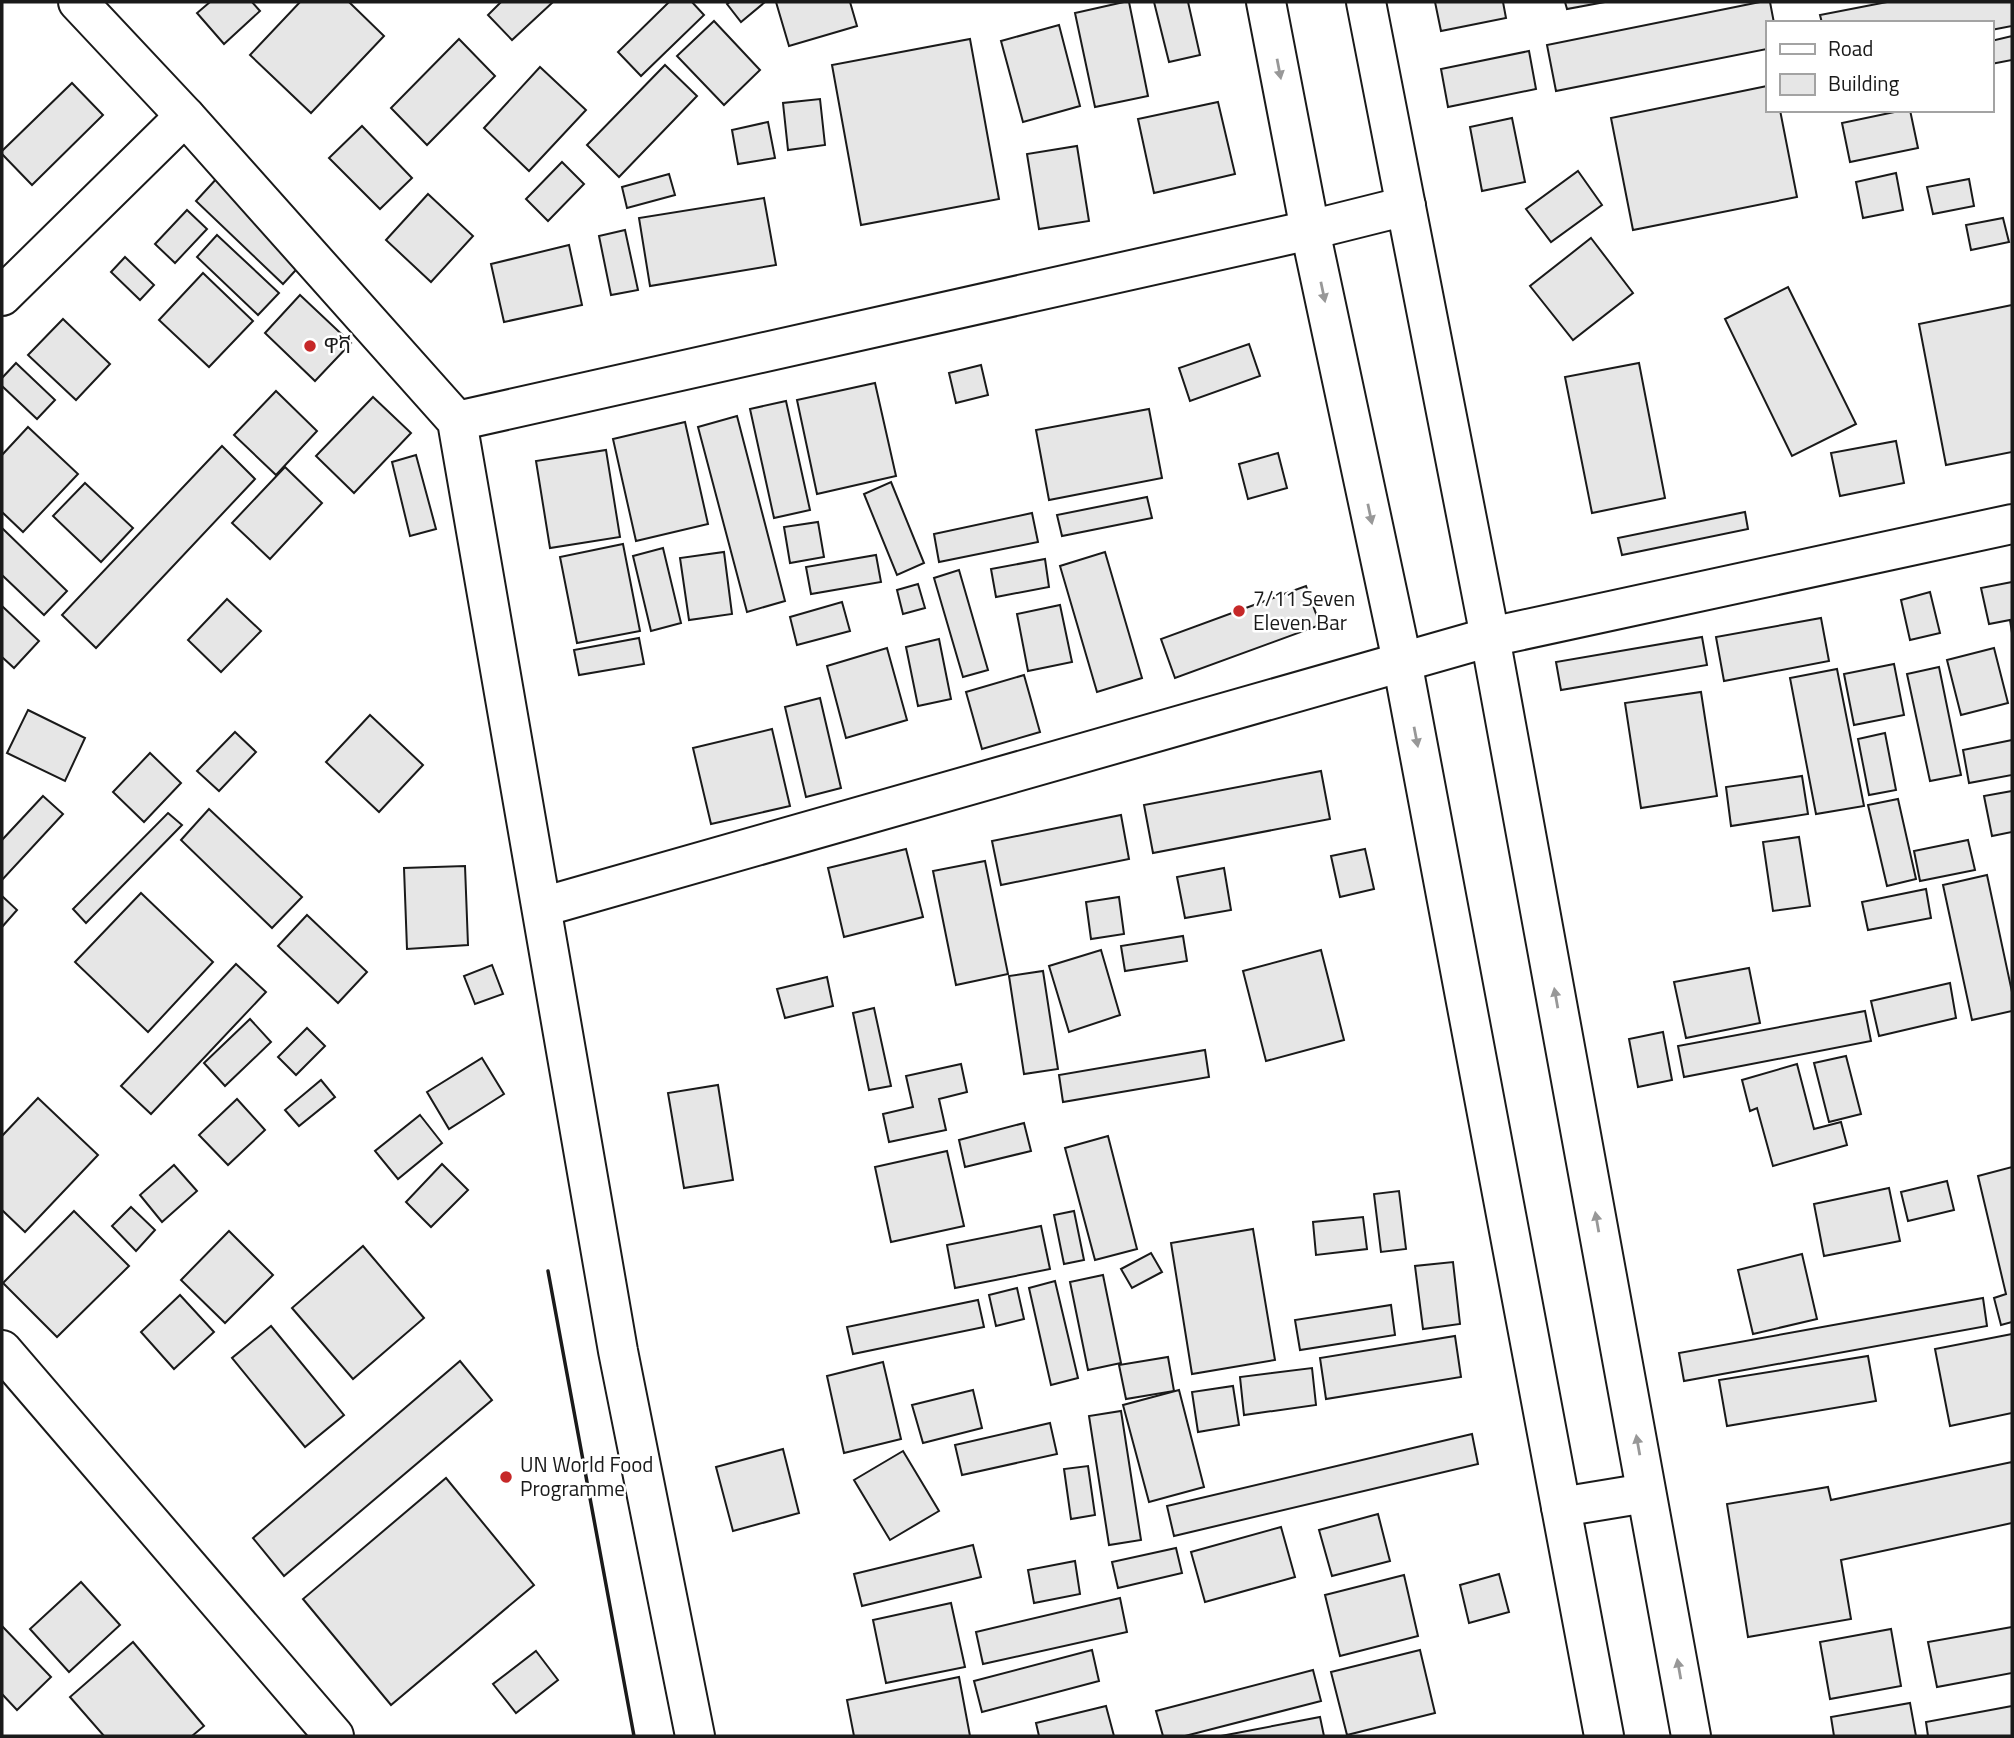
<svg xmlns="http://www.w3.org/2000/svg" width="2014" height="1738" viewBox="0 0 2014 1738" font-family="'Titillium Web','Noto Sans Ethiopic',sans-serif">
  <rect width="100%" height="100%" fill="#fff"/>
  <g fill="#e6e6e6" stroke="#1a1a1a" stroke-width="2">
    <polygon points="210,2 252,2 260,11 224,44 197,13"/>
    <polygon points="300,2 349,2 384,36 311,113 250,55"/>
    <polygon points="501,2 553,2 512,40 488,15"/>
    <polygon points="669,2 692,2 704,15 641,76 618,52"/>
    <polygon points="730,2 765,2 741,22 727,4"/>
    <polygon points="776,2 850,2 857,26 789,46"/>
    <polygon points="1124,2 1129,2 1148,96 1095,107 1075,13"/>
    <polygon points="1154,2 1188,2 1200,55 1169,62"/>
    <polygon points="1435,2 1503,2 1506,18 1441,31"/>
    <polygon points="1565,2 1605,2 1567,9"/>
    <polygon points="1760,2 1770,2 1774,23 1767,23 1767,49 1556,91 1547,45"/>
    <polygon points="1887,2 2012,2 2012,26 1991,30 1991,23 1822,23 1820,15"/>
    <polygon points="714,21 760,70 724,105 677,56"/>
    <polygon points="1059,25 1080,106 1023,122 1001,41"/>
    <polygon points="2012,36 2012,60 1991,64 1991,41"/>
    <polygon points="459,39 495,76 427,145 391,108"/>
    <polygon points="970,39 999,199 861,225 832,65"/>
    <polygon points="1529,51 1536,89 1448,107 1441,69"/>
    <polygon points="665,65 697,96 619,177 587,145"/>
    <polygon points="540,67 586,110 529,171 484,128"/>
    <polygon points="72,83 103,115 32,185 2,154 2,151"/>
    <polygon points="1767,86 1767,110 1780,110 1797,197 1633,230 1611,118"/>
    <polygon points="820,99 825,145 788,150 783,103"/>
    <polygon points="1218,102 1235,174 1154,193 1138,119"/>
    <polygon points="1904,110 1910,110 1918,148 1850,162 1842,123"/>
    <polygon points="1512,118 1525,182 1482,191 1470,127"/>
    <polygon points="768,122 775,158 738,164 732,130"/>
    <polygon points="362,126 412,178 380,209 329,158"/>
    <polygon points="1077,146 1089,221 1039,229 1027,154"/>
    <polygon points="562,162 584,184 548,221 526,199"/>
    <polygon points="1578,171 1602,205 1551,242 1526,209"/>
    <polygon points="1896,173 1903,210 1863,218 1856,182"/>
    <polygon points="669,174 675,195 627,208 622,187"/>
    <polygon points="219,176 306,259 283,284 196,201"/>
    <polygon points="1969,179 1974,206 1933,214 1927,187"/>
    <polygon points="428,194 473,236 431,282 386,240"/>
    <polygon points="764,198 776,265 650,286 639,218"/>
    <polygon points="187,210 207,229 175,263 155,244"/>
    <polygon points="2003,218 2009,242 1971,250 1966,225"/>
    <polygon points="625,230 638,290 611,295 599,236"/>
    <polygon points="217,235 279,293 258,315 197,257"/>
    <polygon points="1591,238 1633,293 1573,340 1530,286"/>
    <polygon points="569,245 582,305 504,322 491,264"/>
    <polygon points="125,257 154,285 140,300 111,272"/>
    <polygon points="203,273 253,321 209,367 159,320"/>
    <polygon points="1788,287 1856,424 1792,456 1725,319"/>
    <polygon points="300,295 351,343 315,381 265,333"/>
    <polygon points="2012,305 2012,452 1946,465 1919,324"/>
    <polygon points="63,319 110,364 76,400 28,355"/>
    <polygon points="1249,344 1260,376 1190,401 1179,368"/>
    <polygon points="16,363 55,400 37,419 2,386 2,378"/>
    <polygon points="1639,363 1665,498 1592,513 1565,377"/>
    <polygon points="981,365 988,395 956,403 949,373"/>
    <polygon points="875,383 896,476 817,494 797,400"/>
    <polygon points="276,391 317,431 276,475 234,435"/>
    <polygon points="373,397 411,433 354,493 316,456"/>
    <polygon points="786,401 810,510 774,518 750,409"/>
    <polygon points="1149,409 1162,478 1049,500 1036,430"/>
    <polygon points="737,416 785,601 747,612 698,427"/>
    <polygon points="685,422 708,524 636,541 613,439"/>
    <polygon points="28,427 78,474 23,532 2,512 2,455"/>
    <polygon points="1896,441 1904,483 1840,496 1831,453"/>
    <polygon points="222,446 255,479 96,648 62,615"/>
    <polygon points="606,450 620,537 550,548 536,461"/>
    <polygon points="1278,453 1287,488 1248,499 1239,464"/>
    <polygon points="416,455 436,529 410,536 392,462"/>
    <polygon points="285,467 322,503 270,559 232,523"/>
    <polygon points="891,482 924,563 897,575 864,494"/>
    <polygon points="85,483 133,528 101,562 53,516"/>
    <polygon points="1147,497 1152,518 1062,536 1057,515"/>
    <polygon points="1745,512 1748,529 1622,555 1618,538"/>
    <polygon points="1032,513 1038,542 939,562 934,534"/>
    <polygon points="818,522 824,557 790,563 784,527"/>
    <polygon points="2,528 67,591 44,615 2,575"/>
    <polygon points="623,544 640,631 577,643 560,557"/>
    <polygon points="663,548 681,623 651,631 633,556"/>
    <polygon points="724,552 732,614 689,620 680,558"/>
    <polygon points="1105,552 1142,678 1097,692 1060,566"/>
    <polygon points="876,555 881,582 811,594 806,567"/>
    <polygon points="1045,559 1049,587 996,597 991,569"/>
    <polygon points="959,570 988,670 963,677 934,578"/>
    <polygon points="2012,582 2012,633 2010,620 1989,624 1981,588"/>
    <polygon points="918,584 925,608 903,614 897,590"/>
    <polygon points="1306,586 1320,625 1175,678 1161,639"/>
    <polygon points="1930,592 1940,633 1910,640 1901,600"/>
    <polygon points="227,599 261,631 221,672 188,640"/>
    <polygon points="842,602 850,631 797,645 790,617"/>
    <polygon points="1060,605 1072,662 1028,671 1017,614"/>
    <polygon points="2,606 39,641 14,668 2,657"/>
    <polygon points="1821,618 1829,661 1724,681 1716,637"/>
    <polygon points="1702,637 1707,665 1561,690 1556,662"/>
    <polygon points="639,638 644,664 579,675 574,650"/>
    <polygon points="939,639 951,699 918,706 906,647"/>
    <polygon points="887,648 907,720 846,738 827,666"/>
    <polygon points="1994,648 2008,703 1961,715 1947,660"/>
    <polygon points="1894,664 1904,715 1854,725 1844,674"/>
    <polygon points="1939,667 1961,775 1930,781 1907,674"/>
    <polygon points="1837,669 1864,806 1816,814 1790,678"/>
    <polygon points="1024,675 1040,732 982,749 966,692"/>
    <polygon points="1701,692 1717,796 1641,808 1625,703"/>
    <polygon points="820,698 841,788 806,797 785,707"/>
    <polygon points="28,710 85,738 65,781 7,753"/>
    <polygon points="370,715 423,765 379,812 326,762"/>
    <polygon points="772,729 790,806 711,824 693,748"/>
    <polygon points="235,732 256,752 219,791 197,771"/>
    <polygon points="1885,733 1896,790 1869,795 1858,739"/>
    <polygon points="2012,740 2012,775 1969,783 1963,750"/>
    <polygon points="150,753 181,783 144,822 113,792"/>
    <polygon points="1321,771 1330,819 1153,853 1144,805"/>
    <polygon points="1802,776 1808,814 1731,826 1726,787"/>
    <polygon points="2012,791 2012,832 1992,836 1984,796"/>
    <polygon points="43,796 63,814 2,880 2,840"/>
    <polygon points="1898,799 1916,879 1887,886 1868,805"/>
    <polygon points="209,809 302,897 272,928 181,840"/>
    <polygon points="168,813 182,825 86,923 73,909"/>
    <polygon points="1121,815 1129,859 1001,885 992,841"/>
    <polygon points="1799,837 1810,906 1773,911 1763,842"/>
    <polygon points="1968,840 1975,870 1920,881 1914,851"/>
    <polygon points="906,849 923,917 844,937 828,868"/>
    <polygon points="1365,849 1374,889 1340,897 1331,856"/>
    <polygon points="985,861 1008,974 956,985 933,871"/>
    <polygon points="465,866 468,945 407,949 404,868"/>
    <polygon points="1224,868 1231,910 1185,918 1177,877"/>
    <polygon points="1987,875 2012,992 2012,1011 1972,1020 1943,885"/>
    <polygon points="1926,889 1931,918 1868,930 1862,902"/>
    <polygon points="141,893 213,962 148,1032 75,962"/>
    <polygon points="2,896 17,910 2,927"/>
    <polygon points="1119,897 1124,934 1091,939 1086,902"/>
    <polygon points="307,915 367,972 338,1003 278,946"/>
    <polygon points="1183,936 1187,961 1125,971 1121,946"/>
    <polygon points="1101,950 1120,1015 1069,1032 1049,966"/>
    <polygon points="1321,950 1344,1040 1266,1061 1243,971"/>
    <polygon points="236,964 266,992 151,1114 121,1086"/>
    <polygon points="492,965 503,994 475,1004 464,976"/>
    <polygon points="1749,968 1760,1023 1686,1038 1674,982"/>
    <polygon points="1043,971 1058,1069 1024,1074 1009,976"/>
    <polygon points="827,977 833,1006 785,1018 777,989"/>
    <polygon points="1950,983 1956,1018 1879,1036 1871,1001"/>
    <polygon points="874,1008 891,1086 869,1090 853,1013"/>
    <polygon points="1865,1011 1871,1041 1684,1077 1678,1046"/>
    <polygon points="250,1019 271,1042 225,1086 204,1063"/>
    <polygon points="307,1028 325,1046 296,1075 278,1057"/>
    <polygon points="1663,1032 1672,1080 1638,1087 1629,1039"/>
    <polygon points="1205,1050 1209,1077 1063,1102 1059,1075"/>
    <polygon points="1846,1056 1861,1114 1829,1122 1814,1063"/>
    <polygon points="482,1058 504,1094 449,1129 427,1092"/>
    <polygon points="961,1064 967,1092 939,1099 946,1130 889,1142 883,1114 913,1107 906,1076"/>
    <polygon points="1797,1064 1814,1129 1841,1122 1847,1145 1773,1166 1757,1108 1750,1111 1742,1080"/>
    <polygon points="321,1080 335,1097 299,1126 285,1110"/>
    <polygon points="718,1085 733,1180 684,1188 668,1093"/>
    <polygon points="38,1098 98,1155 25,1232 2,1210 2,1136"/>
    <polygon points="237,1099 265,1130 228,1165 199,1135"/>
    <polygon points="420,1115 442,1143 398,1179 375,1151"/>
    <polygon points="1024,1123 1031,1151 965,1167 959,1140"/>
    <polygon points="1108,1136 1137,1249 1095,1260 1065,1148"/>
    <polygon points="947,1151 964,1226 891,1242 875,1167"/>
    <polygon points="442,1164 468,1190 431,1227 406,1202"/>
    <polygon points="174,1165 197,1191 162,1222 140,1195"/>
    <polygon points="2012,1167 2012,1322 2001,1325 1994,1298 2006,1294 1978,1176"/>
    <polygon points="1947,1181 1954,1210 1908,1221 1901,1192"/>
    <polygon points="1889,1188 1900,1241 1824,1256 1814,1204"/>
    <polygon points="1399,1191 1406,1249 1381,1252 1374,1194"/>
    <polygon points="131,1207 155,1230 136,1251 112,1226"/>
    <polygon points="74,1211 129,1266 57,1337 3,1283"/>
    <polygon points="1074,1211 1084,1260 1064,1264 1054,1215"/>
    <polygon points="1363,1217 1367,1249 1316,1255 1313,1222"/>
    <polygon points="1041,1226 1050,1269 955,1288 947,1245"/>
    <polygon points="1253,1229 1275,1360 1192,1374 1171,1243"/>
    <polygon points="229,1231 273,1275 225,1323 181,1280"/>
    <polygon points="363,1246 424,1318 353,1379 292,1308"/>
    <polygon points="1151,1253 1162,1272 1132,1288 1121,1269"/>
    <polygon points="1802,1254 1817,1319 1753,1334 1738,1270"/>
    <polygon points="1453,1262 1460,1324 1423,1329 1415,1266"/>
    <polygon points="1103,1275 1121,1363 1088,1370 1070,1282"/>
    <polygon points="1055,1281 1078,1378 1051,1385 1029,1288"/>
    <polygon points="1017,1288 1024,1319 996,1326 989,1295"/>
    <polygon points="180,1295 214,1332 174,1369 141,1332"/>
    <polygon points="1983,1298 1987,1326 1684,1381 1679,1353"/>
    <polygon points="978,1300 984,1327 853,1354 847,1327"/>
    <polygon points="1391,1305 1395,1335 1300,1350 1295,1320"/>
    <polygon points="271,1326 344,1415 305,1447 232,1358"/>
    <polygon points="2012,1334 2012,1413 1950,1426 1935,1349"/>
    <polygon points="1455,1336 1461,1377 1326,1399 1320,1358"/>
    <polygon points="1868,1356 1876,1401 1727,1426 1719,1380"/>
    <polygon points="1168,1357 1174,1391 1126,1399 1119,1365"/>
    <polygon points="460,1361 492,1400 284,1576 253,1538"/>
    <polygon points="883,1362 901,1439 844,1453 827,1376"/>
    <polygon points="1312,1368 1316,1405 1244,1415 1240,1377"/>
    <polygon points="1233,1386 1239,1425 1198,1432 1192,1392"/>
    <polygon points="973,1390 982,1428 923,1443 912,1405"/>
    <polygon points="1179,1390 1204,1487 1149,1502 1123,1405"/>
    <polygon points="1121,1411 1141,1540 1109,1545 1089,1416"/>
    <polygon points="1050,1423 1057,1454 962,1475 955,1445"/>
    <polygon points="1472,1434 1478,1464 1174,1536 1167,1506"/>
    <polygon points="783,1449 799,1513 733,1531 716,1467"/>
    <polygon points="903,1451 939,1511 890,1540 854,1480"/>
    <polygon points="2012,1462 2012,1523 1841,1560 1851,1619 1748,1637 1727,1504 1828,1487 1831,1500"/>
    <polygon points="1088,1466 1095,1515 1071,1519 1064,1469"/>
    <polygon points="446,1478 534,1585 391,1705 303,1599"/>
    <polygon points="1378,1514 1390,1561 1332,1576 1319,1530"/>
    <polygon points="1281,1527 1295,1577 1205,1602 1191,1552"/>
    <polygon points="973,1545 981,1577 862,1606 854,1574"/>
    <polygon points="1176,1548 1182,1573 1118,1588 1112,1562"/>
    <polygon points="1075,1561 1080,1594 1034,1603 1028,1570"/>
    <polygon points="1499,1574 1509,1612 1469,1623 1460,1585"/>
    <polygon points="1404,1575 1418,1636 1340,1656 1325,1595"/>
    <polygon points="81,1582 120,1625 69,1672 30,1629"/>
    <polygon points="1120,1598 1127,1632 983,1664 976,1632"/>
    <polygon points="951,1603 965,1667 886,1683 873,1620"/>
    <polygon points="2,1626 51,1677 17,1710 2,1694"/>
    <polygon points="2012,1627 2012,1673 1937,1687 1928,1642"/>
    <polygon points="1891,1629 1901,1686 1830,1699 1820,1642"/>
    <polygon points="133,1642 204,1726 192,1736 104,1736 70,1697"/>
    <polygon points="1092,1650 1099,1681 982,1712 974,1681"/>
    <polygon points="1420,1650 1435,1713 1347,1735 1331,1672"/>
    <polygon points="536,1651 558,1680 516,1713 493,1684"/>
    <polygon points="1313,1670 1321,1701 1185,1736 1163,1736 1156,1711"/>
    <polygon points="959,1677 970,1736 854,1736 847,1700"/>
    <polygon points="1910,1703 1916,1736 1834,1736 1831,1717"/>
    <polygon points="1106,1706 1114,1736 1039,1736 1036,1723"/>
    <polygon points="2012,1706 2012,1736 1928,1736 1926,1722"/>
    <polygon points="1320,1717 1324,1736 1221,1736"/>
  </g>
  <g fill="none" stroke-linecap="round" stroke-linejoin="round">
    <defs>
      <g id="street">
        <polyline points="78,2 185,116 457,421 618,1351 695,1736"/>
        <polyline points="2,296 185,116"/>
        <polyline points="457,421 1310,230 1406,206"/>
        <polyline points="542,907 1490,637 2012,524"/>
        <polyline points="2,1350 334,1736"/>
      </g>
      <g id="secondary">
        <polyline points="1266,2 1310,230 1402,661 1604,1736"/>
        <polyline points="1366,2 1490,637 1691,1736"/>
        <polyline points="1561,1507 1646,1493"/>
      </g>
    </defs>
    <use href="#street" stroke="#1a1a1a" stroke-width="42"/>
    <use href="#secondary" stroke="#1a1a1a" stroke-width="42"/>
    <use href="#street" stroke="#fff" stroke-width="38"/>
    <use href="#secondary" stroke="#fff" stroke-width="38"/>
    <polyline stroke="#1a1a1a" stroke-width="3.5" points="548,1271 634,1736"/>
  </g>
  <defs><path id="oneway-solid" d="M-6-.8H1V-3.2L6.5 0L1 3.2V.8H-6Z" transform="scale(1.75)"/></defs>
  <g fill="#989898">
    <use href="#oneway-solid" transform="translate(1279 69) rotate(79)"/>
    <use href="#oneway-solid" transform="translate(1323 292) rotate(78)"/>
    <use href="#oneway-solid" transform="translate(1370 514) rotate(78)"/>
    <use href="#oneway-solid" transform="translate(1416 737) rotate(79)"/>
    <use href="#oneway-solid" transform="translate(1556 998) rotate(-100)"/>
    <use href="#oneway-solid" transform="translate(1597 1222) rotate(-100)"/>
    <use href="#oneway-solid" transform="translate(1638 1445) rotate(-100)"/>
    <use href="#oneway-solid" transform="translate(1679 1669) rotate(-100)"/>
  </g>
  <g fill="#c62828" stroke="#fff" stroke-width="2.5">
    <circle cx="310" cy="346" r="7"/>
    <circle cx="1239" cy="611" r="7"/>
    <circle cx="506" cy="1477" r="7"/>
  </g>
  <g text-anchor="middle" stroke-width="5" stroke-linejoin="round" paint-order="stroke">
    <g font-size="21" fill="#1a1a1a" stroke="#fff" text-anchor="start">
      <text x="324" y="353">ዋቫ</text>
      <text x="1253" y="606">7/11 Seven<tspan x="1253" dy="24">Eleven Bar</tspan></text>
      <text x="520" y="1472">UN World Food<tspan x="520" dy="24">Programme</tspan></text>
    </g>
  </g>
  <rect width="2014" height="1738" fill="none" stroke="#1a1a1a" stroke-width="7"/>
  <rect x="1766" y="21" width="228" height="91" fill="#ffffff" stroke="#a3a3a3" stroke-width="2"/>
  <rect x="1780" y="44" width="35" height="10" fill="#ffffff" stroke="#a3a3a3" stroke-width="2"/>
  <text x="1828" y="56" font-size="21" fill="#1a1a1a">Road</text>
  <rect x="1780" y="74" width="35" height="21" fill="#e6e6e6" stroke="#a3a3a3" stroke-width="2"/>
  <text x="1828" y="91" font-size="21" fill="#1a1a1a">Building</text>
</svg>
